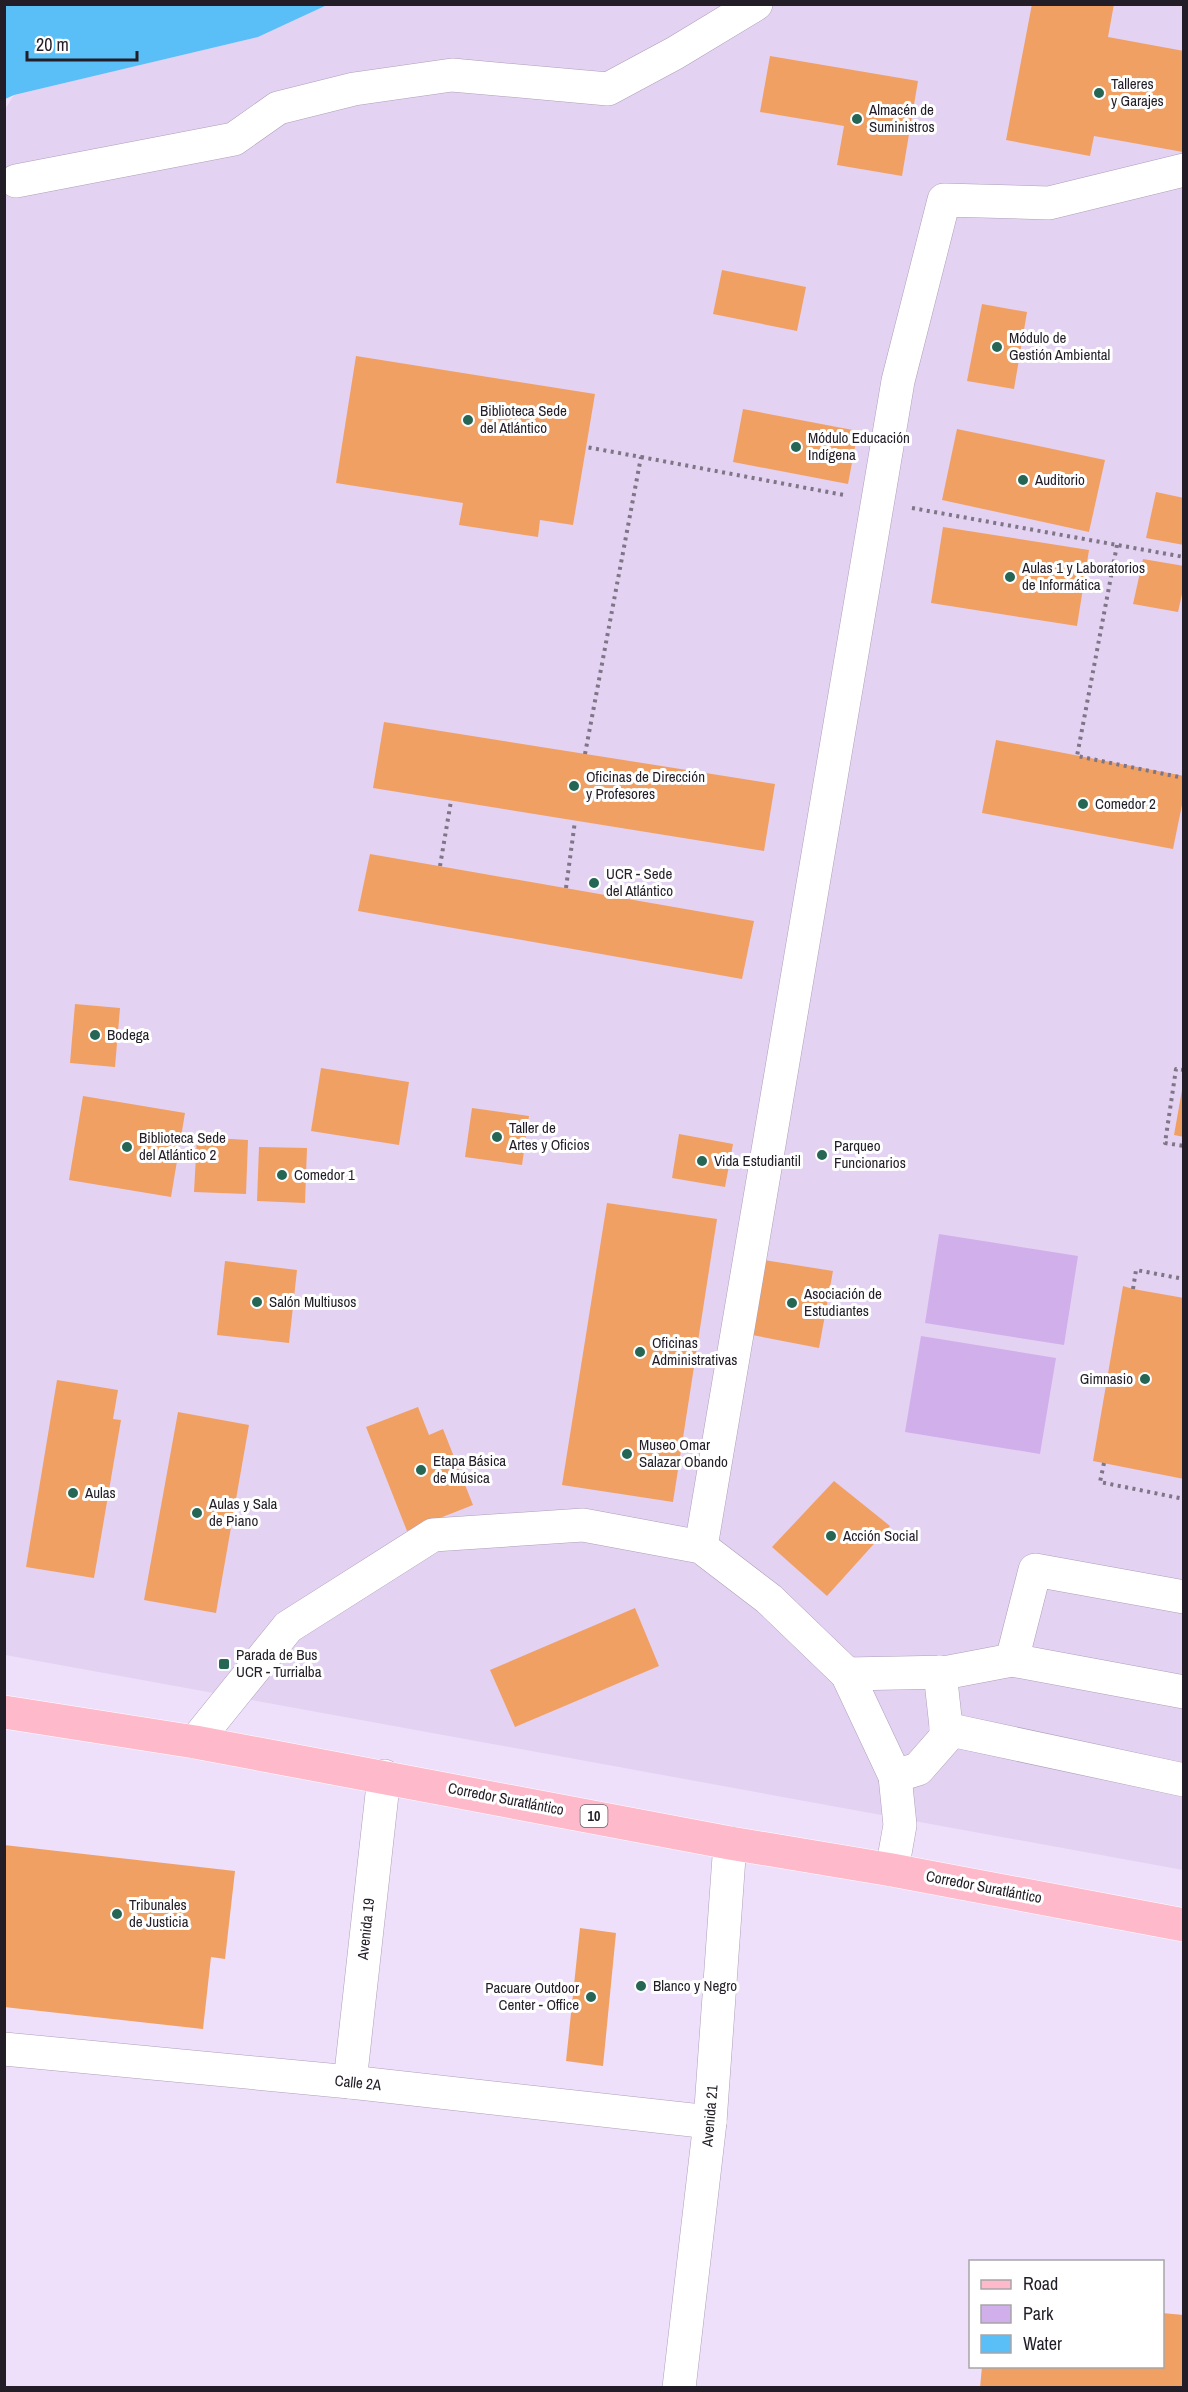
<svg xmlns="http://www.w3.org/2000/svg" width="1188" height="2392" viewBox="0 0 1188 2392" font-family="'Archivo Narrow',sans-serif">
  <rect width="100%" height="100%" fill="#eee0fa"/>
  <polygon fill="#e4d2f3" points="327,5 1183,5 1183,1870 5,1655 4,111 14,95 258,37"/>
  <g fill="#d1afeb">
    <polygon points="939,1234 1078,1256 1064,1345 925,1323"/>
    <polygon points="921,1336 1056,1358 1040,1454 905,1432"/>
  </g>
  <polygon fill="#5abef7" points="5,4 327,4 327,5 258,37 14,95 5,99"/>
  <g fill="#f1a063">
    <polygon points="1032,4 1114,4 1108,37 1184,51 1183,152 1094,136 1090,156 1006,140"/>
    <polygon points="770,56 918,81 902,176 837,165 844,126 760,112"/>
    <polygon points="722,270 806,287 797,331 713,314"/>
    <polygon points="982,304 1027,312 1014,389 967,381"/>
    <polygon points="356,356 595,394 573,525 540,520 538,537 459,525 463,503 336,483"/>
    <polygon points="743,409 858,431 848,484 733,462"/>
    <polygon points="957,429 1105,460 1089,532 942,500"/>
    <polygon points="1156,492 1184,498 1184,545 1146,538"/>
    <polygon points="943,527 1089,550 1077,626 931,603"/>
    <polygon points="1143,559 1184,566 1184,585 1178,612 1133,604"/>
    <polygon points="384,722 775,784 764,851 373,788"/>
    <polygon points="996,740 1184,776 1184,795 1173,849 982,813"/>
    <polygon points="370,854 754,921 742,979 358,911"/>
    <polygon points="75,1004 120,1008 115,1067 70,1063"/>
    <polygon points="321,1068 409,1082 399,1145 311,1131"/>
    <polygon points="1182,1090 1184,1090 1184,1137 1174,1135"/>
    <polygon points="83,1096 185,1113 171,1197 69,1180"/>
    <polygon points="472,1108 529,1116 522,1165 465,1157"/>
    <polygon points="679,1134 733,1144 725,1187 672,1178"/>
    <polygon points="197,1137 248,1140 246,1194 194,1192"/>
    <polygon points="259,1147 307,1148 305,1203 257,1201"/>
    <polygon points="607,1203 717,1219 673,1502 562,1485"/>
    <polygon points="764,1260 833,1271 819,1348 752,1335"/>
    <polygon points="225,1261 297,1270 289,1343 217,1335"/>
    <polygon points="1123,1286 1133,1289 1184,1298 1184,1479 1093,1461"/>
    <polygon points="57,1380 118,1390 113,1419 121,1420 94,1578 26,1567"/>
    <polygon points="418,1407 429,1435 443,1429 473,1505 407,1531 366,1427"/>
    <polygon points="178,1412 249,1425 216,1613 144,1600"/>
    <polygon points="834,1481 890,1526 827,1596 772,1547"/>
    <polygon points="635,1608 659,1666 515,1727 490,1670"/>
    <polygon points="4,1845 235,1871 225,1959 211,1957 203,2029 4,2007"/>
    <polygon points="580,1928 616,1933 603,2066 566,2061"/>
    <polygon points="1162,2313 1184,2315 1184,2388 980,2388 982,2366 1162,2366"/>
  </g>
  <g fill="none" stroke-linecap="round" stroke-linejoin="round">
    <defs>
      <g id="minor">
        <polyline points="16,181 234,139 278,108 354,89 452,75 608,89 675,53 756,4"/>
        <polyline points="701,1547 898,381 944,200 1049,203 1184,170"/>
        <polyline points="1012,1660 1184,1692"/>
        <polyline points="847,1674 949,1672 1012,1660 1035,1570 1184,1597"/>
        <polyline points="946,1729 1184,1780"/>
        <polyline points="195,1742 288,1627 433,1535 583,1525 701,1547 769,1599 847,1674 895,1776 918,1769 947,1736 940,1672"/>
        <polyline points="892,1870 900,1825 895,1776"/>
        <polyline points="4,2049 350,2082 710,2122"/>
        <polyline points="350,2082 384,1776"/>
        <polyline points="679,2388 710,2122 730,1843"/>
      </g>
      <polyline id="major" points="4,1712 195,1742 730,1843 892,1870 1184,1925"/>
    </defs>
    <use href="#minor" stroke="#ad9fb8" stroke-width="34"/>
    <use href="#major" stroke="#fff" stroke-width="34"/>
    <g stroke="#7e7586" stroke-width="4" stroke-dasharray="3 4.5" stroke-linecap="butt">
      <polyline points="641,457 844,495"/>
      <polyline points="912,508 1184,557"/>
      <polyline points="1117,545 1077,756 1184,778"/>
      <polyline points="585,754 641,457 586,447"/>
      <polyline points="440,866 451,801"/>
      <polyline points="566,888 575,821"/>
      <polyline points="1184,1070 1176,1069 1165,1143 1184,1146"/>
      <polyline points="1133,1289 1136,1270 1184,1279"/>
      <polyline points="1104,1463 1100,1482 1184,1499"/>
    </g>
    <use href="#minor" stroke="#fff" stroke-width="33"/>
    <use href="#major" stroke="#feb9ca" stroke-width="33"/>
  </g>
  <g fill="#256654" stroke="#fff" stroke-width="2">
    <circle cx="1099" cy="93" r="6"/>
    <circle cx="857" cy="119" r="6"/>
    <circle cx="997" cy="347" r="6"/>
    <circle cx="468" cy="420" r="6"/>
    <circle cx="796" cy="447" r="6"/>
    <circle cx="1023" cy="480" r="6"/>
    <circle cx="1010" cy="577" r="6"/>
    <circle cx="574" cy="786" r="6"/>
    <circle cx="1083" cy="804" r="6"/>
    <circle cx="594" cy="883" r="6"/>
    <circle cx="95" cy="1035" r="6"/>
    <circle cx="497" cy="1137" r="6"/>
    <circle cx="127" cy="1147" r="6"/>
    <circle cx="822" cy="1155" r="6"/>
    <circle cx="702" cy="1161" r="6"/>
    <circle cx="282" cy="1175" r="6"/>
    <circle cx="257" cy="1302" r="6"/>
    <circle cx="792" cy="1303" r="6"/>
    <circle cx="640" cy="1352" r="6"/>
    <circle cx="1145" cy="1379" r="6"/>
    <circle cx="627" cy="1454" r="6"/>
    <circle cx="421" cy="1470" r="6"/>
    <circle cx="73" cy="1493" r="6"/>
    <circle cx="197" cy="1513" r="6"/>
    <circle cx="831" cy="1536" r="6"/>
    <rect x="218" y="1658" width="12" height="12" rx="3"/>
    <circle cx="117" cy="1914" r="6"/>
    <circle cx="641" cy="1986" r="6"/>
    <circle cx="591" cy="1997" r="6"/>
  </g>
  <g text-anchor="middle" stroke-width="6" stroke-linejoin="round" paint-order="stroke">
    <rect fill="#fff" stroke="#646167" stroke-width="1.5" x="580.5" y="1805" width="27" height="22" rx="4.5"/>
    <g font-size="14" font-weight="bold" fill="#221d26">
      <text x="594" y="1821">10</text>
    </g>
    <g font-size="15" fill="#221d26" stroke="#fff" text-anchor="start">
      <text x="1111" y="89">Talleres<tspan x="1111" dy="17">y Garajes</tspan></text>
      <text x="869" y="115">Almacén de<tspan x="869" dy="17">Suministros</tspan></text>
      <text x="1009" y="343">Módulo de<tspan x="1009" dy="17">Gestión Ambiental</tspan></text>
      <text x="480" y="416">Biblioteca Sede<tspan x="480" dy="17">del Atlántico</tspan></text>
      <text x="808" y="443">Módulo Educación<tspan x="808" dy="17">Indígena</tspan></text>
      <text x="1035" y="485">Auditorio</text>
      <text x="1022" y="573">Aulas 1 y Laboratorios<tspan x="1022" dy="17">de Informática</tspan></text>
      <text x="586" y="782">Oficinas de Dirección<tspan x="586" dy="17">y Profesores</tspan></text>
      <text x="1095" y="809">Comedor 2</text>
      <text x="606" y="879">UCR - Sede<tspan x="606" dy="17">del Atlántico</tspan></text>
      <text x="107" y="1040">Bodega</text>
      <text x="509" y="1133">Taller de<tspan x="509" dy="17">Artes y Oficios</tspan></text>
      <text x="139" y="1143">Biblioteca Sede<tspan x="139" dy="17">del Atlántico 2</tspan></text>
      <text x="834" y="1151">Parqueo<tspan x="834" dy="17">Funcionarios</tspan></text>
      <text x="714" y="1166">Vida Estudiantil</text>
      <text x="294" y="1180">Comedor 1</text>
      <text x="804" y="1299">Asociación de<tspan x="804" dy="17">Estudiantes</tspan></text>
      <text x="269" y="1307">Salón Multiusos</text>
      <text x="652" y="1348">Oficinas<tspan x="652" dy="17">Administrativas</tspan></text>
      <text x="1133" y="1384" text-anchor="end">Gimnasio</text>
      <text x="639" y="1450">Museo Omar<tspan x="639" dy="17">Salazar Obando</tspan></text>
      <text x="433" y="1466">Etapa Básica<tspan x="433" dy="17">de Música</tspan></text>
      <text x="85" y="1498">Aulas</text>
      <text x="209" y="1509">Aulas y Sala<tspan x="209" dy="17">de Piano</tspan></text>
      <text x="843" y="1541">Acción Social</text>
      <text x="236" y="1660">Parada de Bus<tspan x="236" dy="17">UCR - Turrialba</tspan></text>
      <text x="129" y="1910">Tribunales<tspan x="129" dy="17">de Justicia</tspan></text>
      <text x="653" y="1991">Blanco y Negro</text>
      <text x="579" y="1993" text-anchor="end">Pacuare Outdoor<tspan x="579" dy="17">Center - Office</tspan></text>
    </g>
    <g font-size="15" fill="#221d26" stroke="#fff">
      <text transform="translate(506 1799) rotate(11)" y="5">Corredor Suratlántico</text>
      <text transform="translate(984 1887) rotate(11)" y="5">Corredor Suratlántico</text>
      <text transform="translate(366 1929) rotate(-84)" y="5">Avenida 19</text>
      <text transform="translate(358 2083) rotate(6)" y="5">Calle 2A</text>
      <text transform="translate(710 2116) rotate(-85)" y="5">Avenida 21</text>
    </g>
  </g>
  <rect width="1188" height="2392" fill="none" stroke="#221d26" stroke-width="12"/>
  <rect x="969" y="2260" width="195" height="108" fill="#ffffff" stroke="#a7a5a8" stroke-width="1.5"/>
  <rect x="981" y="2280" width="30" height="9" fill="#feb9ca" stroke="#a7a5a8" stroke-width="1.5"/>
  <text x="1023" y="2290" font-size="18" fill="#221d26">Road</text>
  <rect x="981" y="2305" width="30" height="18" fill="#d1afeb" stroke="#a7a5a8" stroke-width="1.5"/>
  <text x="1023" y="2320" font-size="18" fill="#221d26">Park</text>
  <rect x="981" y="2335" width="30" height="18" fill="#5abef7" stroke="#a7a5a8" stroke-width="1.5"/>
  <text x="1023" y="2350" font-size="18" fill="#221d26">Water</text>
  <path d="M27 51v9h110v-9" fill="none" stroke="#221d26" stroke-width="3"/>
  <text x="36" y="51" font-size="18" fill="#221d26" stroke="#ffffff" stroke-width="4.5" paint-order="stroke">20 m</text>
</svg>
